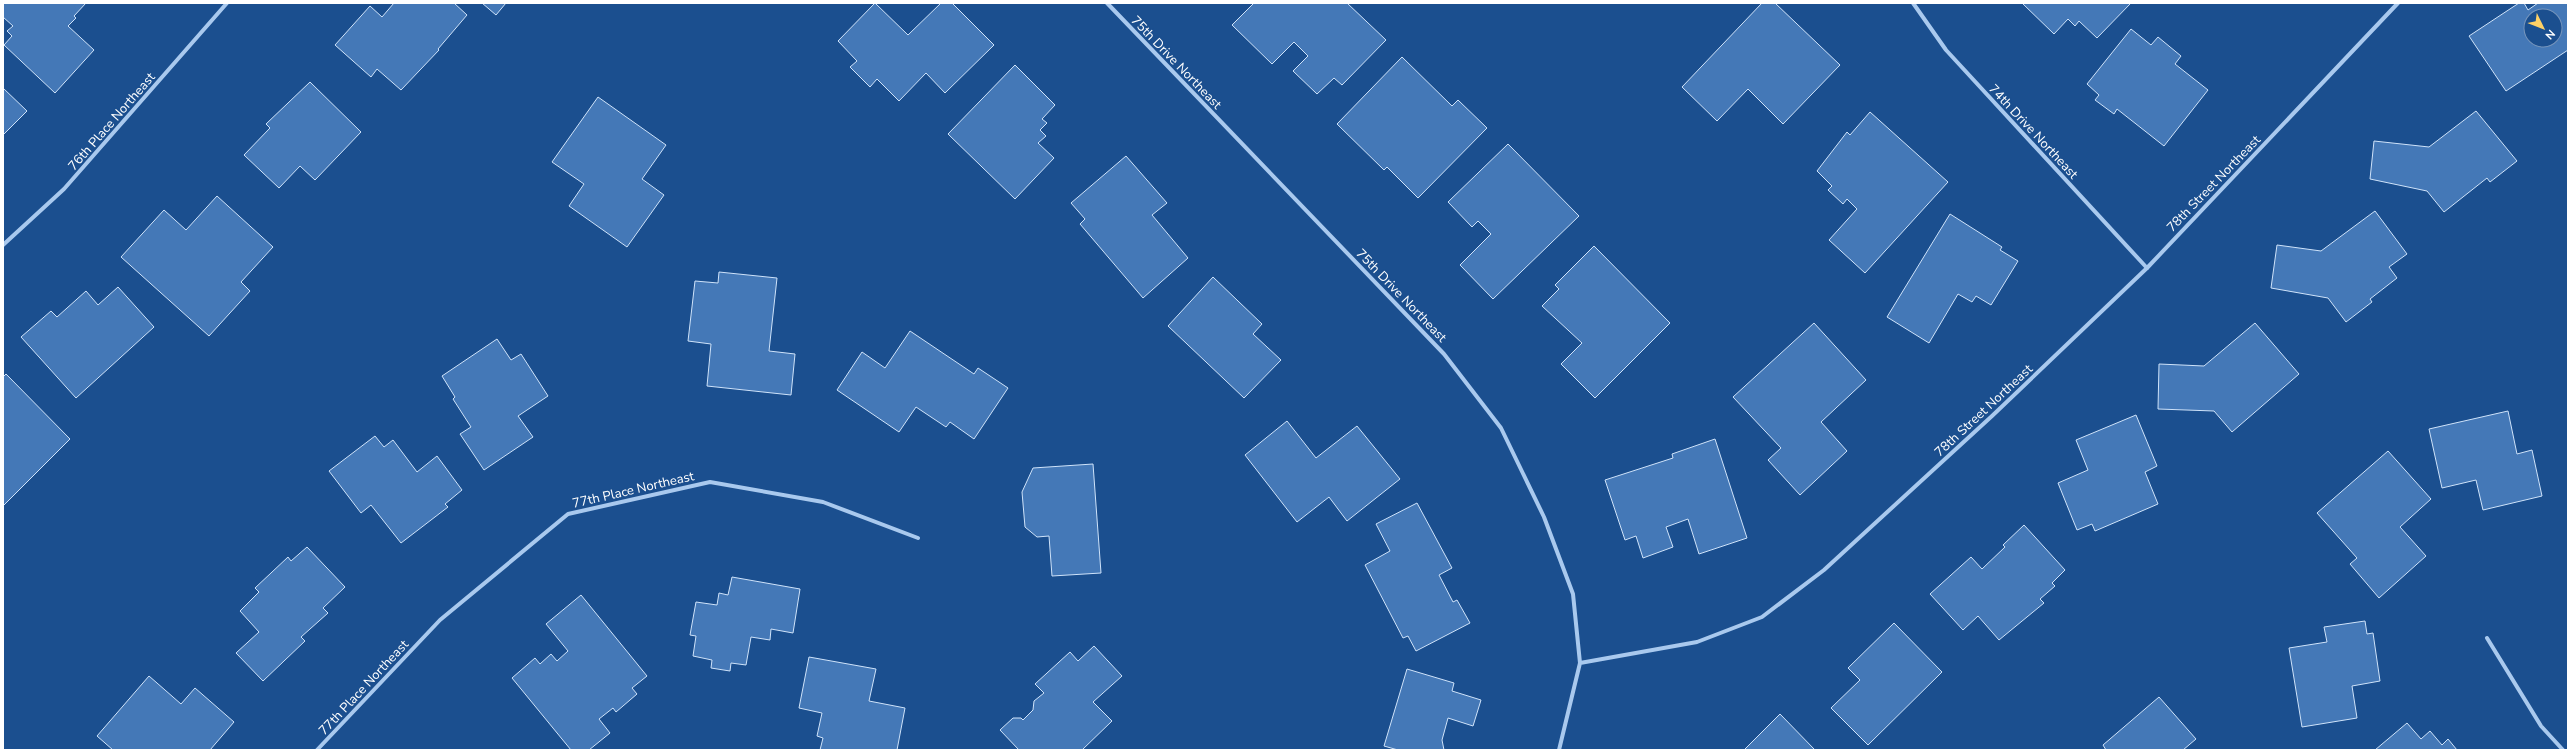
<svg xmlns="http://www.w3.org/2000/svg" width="2571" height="753" viewBox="0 0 2571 753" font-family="'Nunito Sans',sans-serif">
  <rect width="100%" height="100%" fill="#1b4f8f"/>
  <g fill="#4478b7" stroke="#cfe3fa" fill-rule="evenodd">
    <polygon points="3,3 86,3 74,16 76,18 68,26 94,50 55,93 4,45 12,36 7,31 13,26 3,17"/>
    <polygon points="394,3 454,3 467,15 438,49 439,50 401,90 377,69 371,77 335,45 370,6 382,17"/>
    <polygon points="482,3 506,3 496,15"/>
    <polygon points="875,3 908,35 941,3 952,3 994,45 945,93 926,73 899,101 877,79 870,87 850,67 857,61 838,41"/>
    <polygon points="1254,3 1347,3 1386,40 1342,85 1334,78 1317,94 1293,71 1308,56 1294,42 1272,64 1232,25"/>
    <polygon points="1762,3 1775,3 1840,65 1783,124 1748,89 1717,121 1682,87"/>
    <polygon points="2022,3 2131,3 2097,38 2079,21 2075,26 2068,19 2054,34"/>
    <path d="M2519 3H2524L2528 10 2538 3H2568V50L2506 91 2469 36ZM2531 16H2555V40H2531Z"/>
    <polygon points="2131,29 2151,45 2158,37 2181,56 2175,64 2208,90 2164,146 2117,109 2114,114 2095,100 2099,95 2087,84"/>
    <polygon points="1402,57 1452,106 1458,100 1487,128 1418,198 1387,167 1384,170 1337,124"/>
    <polygon points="1015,65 1055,105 1042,119 1047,123 1040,130 1046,136 1038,143 1054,158 1015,199 948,134"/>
    <polygon points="310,82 361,132 315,180 300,166 279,188 244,155 270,128 266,124"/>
    <polygon points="3,88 27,111 3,135"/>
    <polygon points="598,97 666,145 642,179 664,195 627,247 569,206 584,184 552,162"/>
    <polygon points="2476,111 2517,161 2490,182 2487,178 2444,212 2427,191 2370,179 2374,141 2429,147"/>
    <polygon points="1870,112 1948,182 1865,273 1829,240 1857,209 1847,199 1843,204 1828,190 1832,186 1817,171 1847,132 1850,135"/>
    <polygon points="1508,144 1579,216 1493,299 1460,265 1491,234 1478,221 1472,227 1448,202"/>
    <polygon points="1126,156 1167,203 1152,215 1188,258 1143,298 1080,224 1085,219 1071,203"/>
    <polygon points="217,196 273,247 241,282 250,291 209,336 121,257 164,210 186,230"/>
    <polygon points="2375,211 2407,254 2389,267 2397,278 2370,299 2372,302 2346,322 2328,298 2271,288 2277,245 2321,251"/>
    <polygon points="1950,214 2002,247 2000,250 2018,261 1991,305 1976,296 1972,302 1958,294 1929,343 1887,317"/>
    <polygon points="1594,246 1670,323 1595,398 1561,364 1582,343 1542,306 1559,289 1555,285"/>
    <polygon points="719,272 777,278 769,351 795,354 791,395 707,386 711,344 688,341 695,281 718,283"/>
    <polygon points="1213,277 1262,324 1253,334 1281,360 1244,398 1168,326"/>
    <polygon points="118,287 154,327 76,398 21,337 51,311 57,317 86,291 98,305"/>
    <polygon points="1814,323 1866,380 1821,422 1847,451 1800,495 1768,460 1781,448 1733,397"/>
    <polygon points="2255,323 2299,374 2232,432 2214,411 2158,409 2159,364 2204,366"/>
    <polygon points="910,331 974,374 978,368 1008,388 974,439 950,422 946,427 916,407 899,432 837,390 862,352 885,368"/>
    <polygon points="497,339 511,360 521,354 548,396 518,416 533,437 484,470 460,434 471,427 453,399 455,397 442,376"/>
    <polygon points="6,374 70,439 3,506 3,377"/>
    <polygon points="2508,411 2517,454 2532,450 2542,496 2483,510 2476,480 2442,488 2429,429"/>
    <polygon points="2136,415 2157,466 2145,472 2158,504 2095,531 2092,524 2077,530 2058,483 2088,470 2076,440"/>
    <polygon points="1287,421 1316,458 1357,426 1400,479 1347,521 1329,497 1297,522 1245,455"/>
    <polygon points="375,436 384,447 393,440 417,472 437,456 462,490 445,504 448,507 401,543 371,505 361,513 329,471"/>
    <polygon points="1715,439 1747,538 1699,554 1688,519 1666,527 1673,547 1643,558 1636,536 1625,540 1605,480 1673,458 1672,454"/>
    <polygon points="2388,451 2431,499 2400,527 2426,556 2379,598 2350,564 2357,558 2317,513"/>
    <polygon points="1093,464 1101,573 1052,576 1049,536 1037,537 1025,527 1022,492 1033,468"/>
    <polygon points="1417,503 1452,568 1439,575 1453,602 1457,600 1470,623 1416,651 1408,636 1403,638 1365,565 1390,551 1376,524"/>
    <polygon points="2024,525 2065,570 2052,583 2055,586 2040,599 2044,603 1999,640 1978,616 1963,630 1930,594 1971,557 1982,569 2005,547 2003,545"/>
    <polygon points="307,547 345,587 323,608 328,613 301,637 305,641 263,681 236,653 259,632 240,611 259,592 255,588 288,557 291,561"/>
    <polygon points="732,577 800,589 793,633 771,629 770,640 751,637 746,665 731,663 730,671 711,668 712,660 693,656 696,636 690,635 696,602 717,605 719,593 728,595"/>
    <polygon points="581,595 647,676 632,688 637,694 616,712 613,708 599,719 610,733 589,750 571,750 512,678 535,658 540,664 551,654 557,661 568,651 546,624"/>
    <polygon points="2365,621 2367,634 2373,633 2380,681 2352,686 2357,718 2302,727 2289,648 2327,642 2324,627"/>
    <polygon points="1894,623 1942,672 1868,745 1831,708 1860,680 1848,668"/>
    <polygon points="1094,646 1122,676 1093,702 1112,721 1082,750 1019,750 1000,730 1013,718 1021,718 1023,720 1033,710 1034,701 1044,693 1035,684 1070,652 1078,661"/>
    <polygon points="809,657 876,669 869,701 905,708 897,750 820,750 823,738 817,736 822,713 799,708"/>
    <polygon points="1407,669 1454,683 1452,691 1481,700 1473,726 1448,718 1442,740 1444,750 1398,750 1384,746"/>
    <polygon points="149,676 181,704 195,688 234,722 210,750 113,750 97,736"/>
    <polygon points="2159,697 2196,739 2183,750 2106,750 2103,745"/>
    <polygon points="1780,714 1815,750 1744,750"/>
    <polygon points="2407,723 2421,739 2430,731 2442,745 2448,739 2457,750 2375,750"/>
  </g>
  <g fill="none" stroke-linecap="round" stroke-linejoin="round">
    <g stroke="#a9c9ee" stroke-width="4">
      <polyline points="1107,3 1444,354 1501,428 1544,517 1573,594 1580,663"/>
      <polyline points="1913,3 1946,50 2147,268"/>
      <polyline points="3,245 64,189 227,3"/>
      <polyline points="2487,638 2541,726 2563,750"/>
      <polyline points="317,750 440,620 568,514 710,482 823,502 918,538"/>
      <polyline points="1559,750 1580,663 1697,642 1762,617 1824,570 1992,416 2147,268 2398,3"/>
    </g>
  </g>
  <g text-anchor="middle" stroke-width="3" stroke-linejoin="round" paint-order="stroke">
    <g font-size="13" fill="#fff" stroke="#1b4f8f">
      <text transform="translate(1177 62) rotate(46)" y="5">75th Drive Northeast</text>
      <text transform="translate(111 121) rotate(-49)" y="5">76th Place Northeast</text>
      <text transform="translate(2034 131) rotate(47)" y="5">74th Drive Northeast</text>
      <text transform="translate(2213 183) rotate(-46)" y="5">78th Street Northeast</text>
      <text transform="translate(1402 295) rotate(46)" y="5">75th Drive Northeast</text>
      <text transform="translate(1983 410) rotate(-43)" y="5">78th Street Northeast</text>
      <text transform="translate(633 489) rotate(-13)" y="5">77th Place Northeast</text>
      <text transform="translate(363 687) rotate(-47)" y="5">77th Place Northeast</text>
    </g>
  </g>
  <rect width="2571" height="753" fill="none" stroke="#ffffff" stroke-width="8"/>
  <g transform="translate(2543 28) rotate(133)"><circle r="19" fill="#1b4f8f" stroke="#7695bc"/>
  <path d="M0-3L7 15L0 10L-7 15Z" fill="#ffd166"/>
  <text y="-6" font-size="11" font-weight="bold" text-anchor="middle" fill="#ffffff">N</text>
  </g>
</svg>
